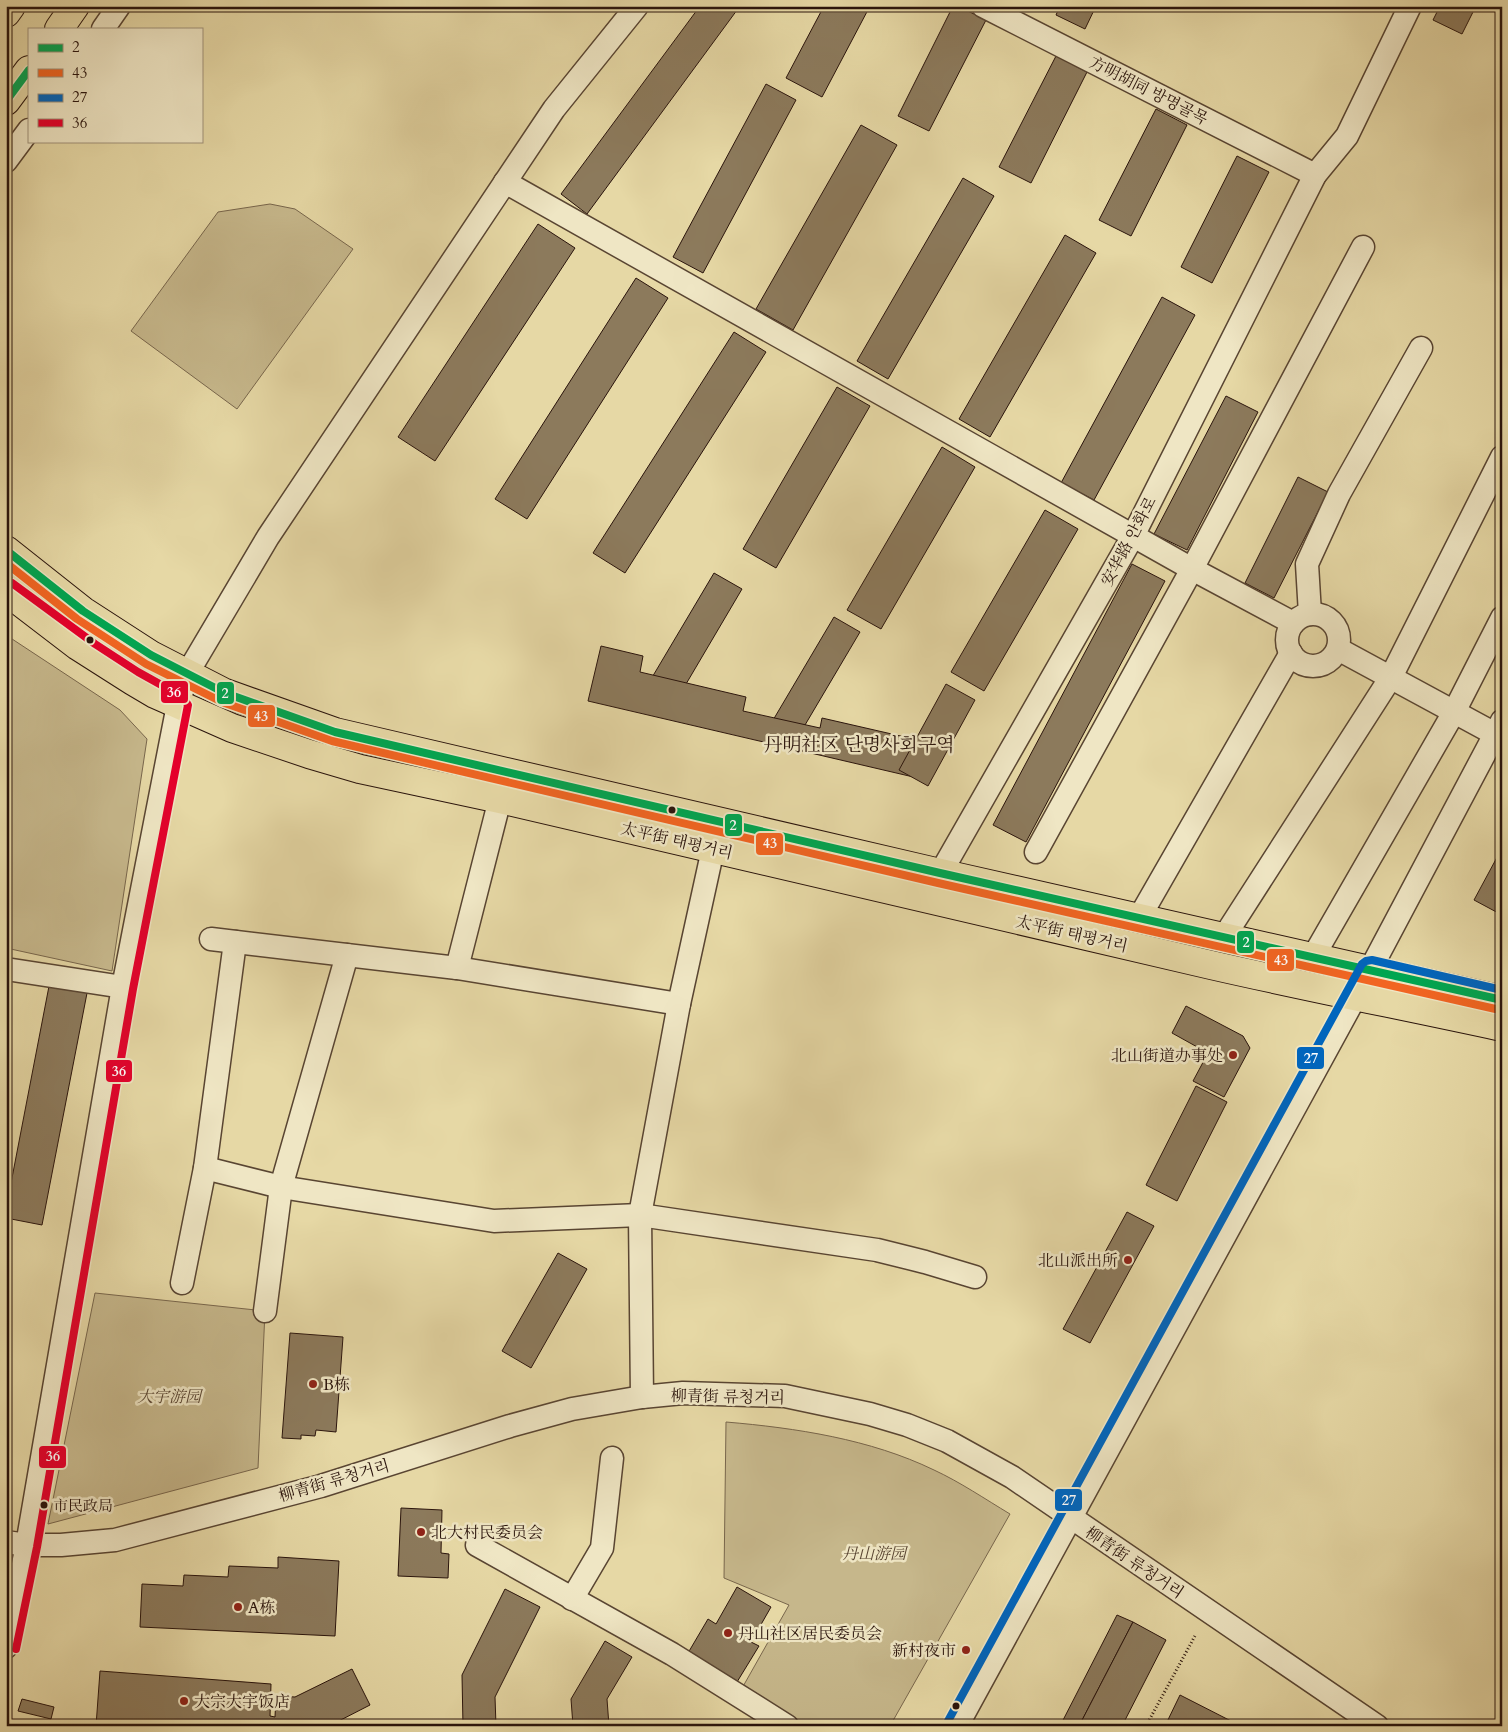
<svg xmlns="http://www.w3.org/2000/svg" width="1508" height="1732" viewBox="0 0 1508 1732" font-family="Cardo,'Noto Serif SC','Noto Serif KR',serif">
  <rect width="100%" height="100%" fill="#e6d8a5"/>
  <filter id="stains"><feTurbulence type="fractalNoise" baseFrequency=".004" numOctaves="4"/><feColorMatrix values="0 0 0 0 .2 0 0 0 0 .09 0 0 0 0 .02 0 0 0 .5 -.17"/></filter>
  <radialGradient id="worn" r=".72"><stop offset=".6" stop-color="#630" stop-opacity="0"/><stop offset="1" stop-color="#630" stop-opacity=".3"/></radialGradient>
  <g fill="#c6b78b" stroke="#78664c">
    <polygon points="270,204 295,209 353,249 237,409 131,331 218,212"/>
    <polygon points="6,635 120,710 147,739 112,971 6,948"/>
    <polygon points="95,1293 265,1311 258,1468 48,1524"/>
    <path d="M726 1422C796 1428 870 1439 934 1470 960 1482 985 1499 1010 1514L890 1726H800L741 1690 789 1605 724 1578Z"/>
  </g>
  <g fill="#8c7a5c" stroke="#2a140c">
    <polygon points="700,6 740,6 587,214 561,194"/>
    <polygon points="824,6 870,6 822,97 786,78"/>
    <polygon points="953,6 958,6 986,20 929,131 898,116"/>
    <polygon points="1060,6 1096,6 1085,29 1056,15"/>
    <polygon points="1440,6 1476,6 1462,34 1433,20"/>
    <polygon points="1056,56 1087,72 1031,183 999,167"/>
    <polygon points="766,84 796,100 703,273 673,257"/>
    <polygon points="1156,109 1187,125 1131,236 1099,220"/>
    <polygon points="861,125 897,145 793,330 756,309"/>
    <polygon points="1237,156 1269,172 1212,283 1181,267"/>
    <polygon points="963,178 994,196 888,379 857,361"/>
    <polygon points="538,224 575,248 435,461 398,437"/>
    <polygon points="1065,235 1096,253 990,437 959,419"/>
    <polygon points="636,278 668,298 527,519 495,499"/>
    <polygon points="1162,297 1195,315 1094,500 1061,483"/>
    <polygon points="734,332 766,352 625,573 593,553"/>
    <polygon points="837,387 870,406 776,568 743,549"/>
    <polygon points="1226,396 1258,412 1187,550 1154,534"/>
    <polygon points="942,447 975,467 881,629 847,610"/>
    <polygon points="1298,477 1328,492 1274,598 1245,583"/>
    <polygon points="1045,510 1078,529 984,691 951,672"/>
    <polygon points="1132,564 1165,581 1026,842 993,825"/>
    <polygon points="714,573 742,589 666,718 638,701"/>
    <polygon points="834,617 860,632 792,747 766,732"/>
    <polygon points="601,646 643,656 640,672 746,697 743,711 820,728 822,718 931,743 922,779 588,701"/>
    <polygon points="946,684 975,700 928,786 899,770"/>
    <polygon points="1502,848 1502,915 1474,900"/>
    <polygon points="50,981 88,988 42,1225 6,1218 6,1209"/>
    <polygon points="1186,1006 1243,1036 1250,1048 1224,1097 1193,1081 1208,1053 1172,1033"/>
    <polygon points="1196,1086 1227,1102 1177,1201 1146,1185"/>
    <polygon points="1127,1212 1154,1226 1090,1343 1063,1329"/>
    <polygon points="558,1253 587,1269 531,1368 502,1351"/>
    <polygon points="290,1333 343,1337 336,1432 316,1430 315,1436 301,1435 301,1439 282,1438"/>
    <polygon points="401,1508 442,1510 441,1553 449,1554 448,1578 398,1576"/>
    <polygon points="278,1557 339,1561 335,1636 140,1627 142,1584 183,1586 184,1575 228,1577 229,1566 278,1568"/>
    <polygon points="737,1587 771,1607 751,1642 759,1646 737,1682 688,1653 708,1619 716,1624"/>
    <polygon points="505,1589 540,1607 495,1697 496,1726 463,1726 462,1675"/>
    <polygon points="1117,1615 1133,1622 1079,1726 1060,1726"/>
    <polygon points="1133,1622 1166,1640 1122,1726 1079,1726"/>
    <polygon points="605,1641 632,1657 607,1699 609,1726 573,1726 571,1699"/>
    <polygon points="352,1669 370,1705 329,1726 96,1726 100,1671 271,1684 270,1716 275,1717 276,1696 295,1697"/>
    <polygon points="1180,1695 1231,1721 1229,1726 1165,1726"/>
    <polygon points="22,1699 54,1707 51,1719 18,1711"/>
  </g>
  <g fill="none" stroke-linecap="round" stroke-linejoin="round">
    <defs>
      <g id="minor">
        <polyline points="983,6 1315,175"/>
        <polyline points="103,29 119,6"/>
        <polyline points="6,161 29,130"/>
        <polyline points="505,182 1192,569 1293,623"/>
        <polyline points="1310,614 1307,564 1339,494 1421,348"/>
        <circle cx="1313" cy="640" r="26"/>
        <polyline points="1338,649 1495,734"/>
        <polyline points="1036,852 1192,569 1363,247"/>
        <polyline points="932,888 1133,536 1315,175 1347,136 1410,6"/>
        <polyline points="1139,918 1291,653"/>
        <polyline points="1224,937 1391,677 1502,457"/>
        <polyline points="211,939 457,968 679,1004"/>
        <polyline points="1313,957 1454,712 1502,618"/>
        <polyline points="457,968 500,799"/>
        <polyline points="6,969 123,987"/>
        <polyline points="205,1168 281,1187 494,1221 640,1215 877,1250 925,1262 975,1277"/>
        <polyline points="182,1283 205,1168 235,942"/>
        <polyline points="265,1311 281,1187 347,955"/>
        <polyline points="642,1397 640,1215 679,1004 713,849"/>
        <polyline points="6,1542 27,1545 61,1545 115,1540 321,1486 510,1426 572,1409 642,1397 683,1393 785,1396 870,1414 907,1425 947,1441 1012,1477 1377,1726"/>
        <polyline points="477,1545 672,1654 787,1726"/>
        <polyline points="572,1599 602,1548 612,1458"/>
        <polyline points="6,1647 27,1545 123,987 178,705 187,674 268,537 554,109 637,6"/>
        <polyline points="957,1726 1370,970 1502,721"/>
      </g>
      <g id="major">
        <polyline points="6,13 11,6"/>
        <polyline points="59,29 75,6"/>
        <polyline points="6,101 29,70"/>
        <polyline points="6,550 83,611 151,655 225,693 335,732 940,873 1502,1000"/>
        <path d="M6 591 78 646 133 681 155 694 232 728 309 754 360 769 500 799 1211 965C1307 987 1405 1006 1502 1027"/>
      </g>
    </defs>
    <use href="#minor" stroke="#594532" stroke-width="25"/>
    <use href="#major" stroke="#2a140c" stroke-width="30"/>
    <polyline stroke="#2a140c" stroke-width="3" stroke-dasharray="1 2.5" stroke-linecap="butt" points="1146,1726 1196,1634"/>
    <use href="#minor" stroke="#efe6c4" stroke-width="22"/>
    <use href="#major" stroke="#e6d8a5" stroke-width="28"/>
    <defs>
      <g id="bus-1">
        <polyline points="6,101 29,70"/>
        <polyline points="6,550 83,611 151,655 225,693 335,732 940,873 1502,1000"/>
      </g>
      <polyline id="bus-2" points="6,563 77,619 146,664 222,702 332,741 938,883 1500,1010"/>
      <polyline id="bus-3" points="948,1721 1362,964 1366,961 1372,960 1502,990"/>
      <polyline id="bus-4" points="12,583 95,644 138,672 183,697 188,705 133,989 37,1547 16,1649"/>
    </defs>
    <use href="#bus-1" stroke="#efe6c4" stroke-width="11"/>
    <use href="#bus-2" stroke="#efe6c4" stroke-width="11"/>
    <use href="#bus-3" stroke="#efe6c4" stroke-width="11"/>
    <use href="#bus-4" stroke="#efe6c4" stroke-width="11"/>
    <use href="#bus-1" stroke="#00a651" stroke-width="8"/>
    <use href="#bus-2" stroke="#f26522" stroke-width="8"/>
    <use href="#bus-3" stroke="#0065bd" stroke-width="8"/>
    <use href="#bus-4" stroke="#e4002b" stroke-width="8"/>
  </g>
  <g fill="#2a140c" stroke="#efe6c4" stroke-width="2">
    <circle cx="90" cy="640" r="4.5"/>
    <circle cx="672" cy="810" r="4.5"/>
    <circle cx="44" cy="1505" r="4.5"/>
    <circle cx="956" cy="1706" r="4.5"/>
  </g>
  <g fill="#8f2418" stroke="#efe6c4" stroke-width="2">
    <circle cx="1233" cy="1055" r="5"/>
    <circle cx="1128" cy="1260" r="5"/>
    <circle cx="313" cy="1384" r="5"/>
    <circle cx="421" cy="1532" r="5"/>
    <circle cx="238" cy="1607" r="5"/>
    <circle cx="728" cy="1633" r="5"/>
    <circle cx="966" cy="1650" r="5"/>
    <circle cx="184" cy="1701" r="5"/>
  </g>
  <g text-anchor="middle" stroke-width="5" stroke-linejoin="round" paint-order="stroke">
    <g font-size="15" fill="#2a140c" stroke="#efe6c4" text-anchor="start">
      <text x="53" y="1511">市民政局</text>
    </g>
    <g font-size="16" fill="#2a140c" stroke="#efe6c4">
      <text transform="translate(1149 90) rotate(27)" y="6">方明胡同 방명골목</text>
      <text transform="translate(1128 541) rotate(-62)" y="6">安华路 안화로</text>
      <text transform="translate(677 840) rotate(13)" y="6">太平街 태평거리</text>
      <text transform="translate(1072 933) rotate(13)" y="6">太平街 태평거리</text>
      <text transform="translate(728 1396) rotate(1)" y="6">柳青街 류청거리</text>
      <text transform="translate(334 1480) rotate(-16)" y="6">柳青街 류청거리</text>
      <text transform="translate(1135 1562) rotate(34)" y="6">柳青街 류청거리</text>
    </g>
    <g font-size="16" fill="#2a140c" stroke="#efe6c4" text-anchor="start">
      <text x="1223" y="1061" text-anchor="end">北山街道办事处</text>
      <text x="1118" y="1266" text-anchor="end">北山派出所</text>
      <text x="323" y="1390">B栋</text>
      <text x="431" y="1538">北大村民委员会</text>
      <text x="248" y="1613">A栋</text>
      <text x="738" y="1639">丹山社区居民委员会</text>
      <text x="956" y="1656" text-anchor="end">新村夜市</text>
      <text x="194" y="1707">大宗大宇饭店</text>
    </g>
    <g font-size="16" font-style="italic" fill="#594532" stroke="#efe6c4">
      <text x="169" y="1402">大宇游园</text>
      <text x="874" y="1559">丹山游园</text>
    </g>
    <g font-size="19" fill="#2a140c" stroke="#efe6c4">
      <text x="859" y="751">丹明社区 단명사회구역</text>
    </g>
  </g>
  <g stroke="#efe6c4" stroke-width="2">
    <rect x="160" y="680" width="29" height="24" rx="5" fill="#e4002b"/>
    <rect x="216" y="681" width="19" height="24" rx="5" fill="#00a651"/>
    <rect x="247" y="704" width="29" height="24" rx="5" fill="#f26522"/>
    <rect x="724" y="813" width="19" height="24" rx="5" fill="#00a651"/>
    <rect x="755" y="832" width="29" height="24" rx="5" fill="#f26522"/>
    <rect x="1236" y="930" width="19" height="24" rx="5" fill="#00a651"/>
    <rect x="1266" y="948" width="29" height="24" rx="5" fill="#f26522"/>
    <rect x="1296" y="1046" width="29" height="24" rx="5" fill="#0065bd"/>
    <rect x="105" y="1059" width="28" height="24" rx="5" fill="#e4002b"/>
    <rect x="38" y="1445" width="29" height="24" rx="5" fill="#e4002b"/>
    <rect x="1054" y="1488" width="29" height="24" rx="5" fill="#0065bd"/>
  </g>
  <g font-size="14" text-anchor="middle" font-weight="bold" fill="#fff">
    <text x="174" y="697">36</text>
    <text x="225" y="698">2</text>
    <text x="261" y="721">43</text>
    <text x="733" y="830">2</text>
    <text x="770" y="848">43</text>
    <text x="1246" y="947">2</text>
    <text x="1281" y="965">43</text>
    <text x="1311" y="1063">27</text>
    <text x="119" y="1076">36</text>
    <text x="53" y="1461">36</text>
    <text x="1069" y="1505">27</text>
  </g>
  <rect width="1508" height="1732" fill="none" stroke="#e6d8a5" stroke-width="25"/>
  <rect x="8" y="8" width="1493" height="1717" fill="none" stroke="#2a140c" stroke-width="2.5"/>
  <rect x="12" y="12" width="1483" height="1707" fill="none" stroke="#2a140c"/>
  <rect x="28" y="28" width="175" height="115" fill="#efe6c4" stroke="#a0927a"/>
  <rect x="38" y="44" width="25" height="8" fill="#00a651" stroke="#a0927a"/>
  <text x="72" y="52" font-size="15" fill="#2a140c">2</text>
  <rect x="38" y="69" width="25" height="8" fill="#f26522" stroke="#a0927a"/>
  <text x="72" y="78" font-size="15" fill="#2a140c">43</text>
  <rect x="38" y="94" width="25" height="8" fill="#0065bd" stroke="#a0927a"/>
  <text x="72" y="102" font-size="15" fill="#2a140c">27</text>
  <rect x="38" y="119" width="25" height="8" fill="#e4002b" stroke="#a0927a"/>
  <text x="72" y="128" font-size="15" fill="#2a140c">36</text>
  <rect width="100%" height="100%" filter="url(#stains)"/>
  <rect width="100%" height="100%" fill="url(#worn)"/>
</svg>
